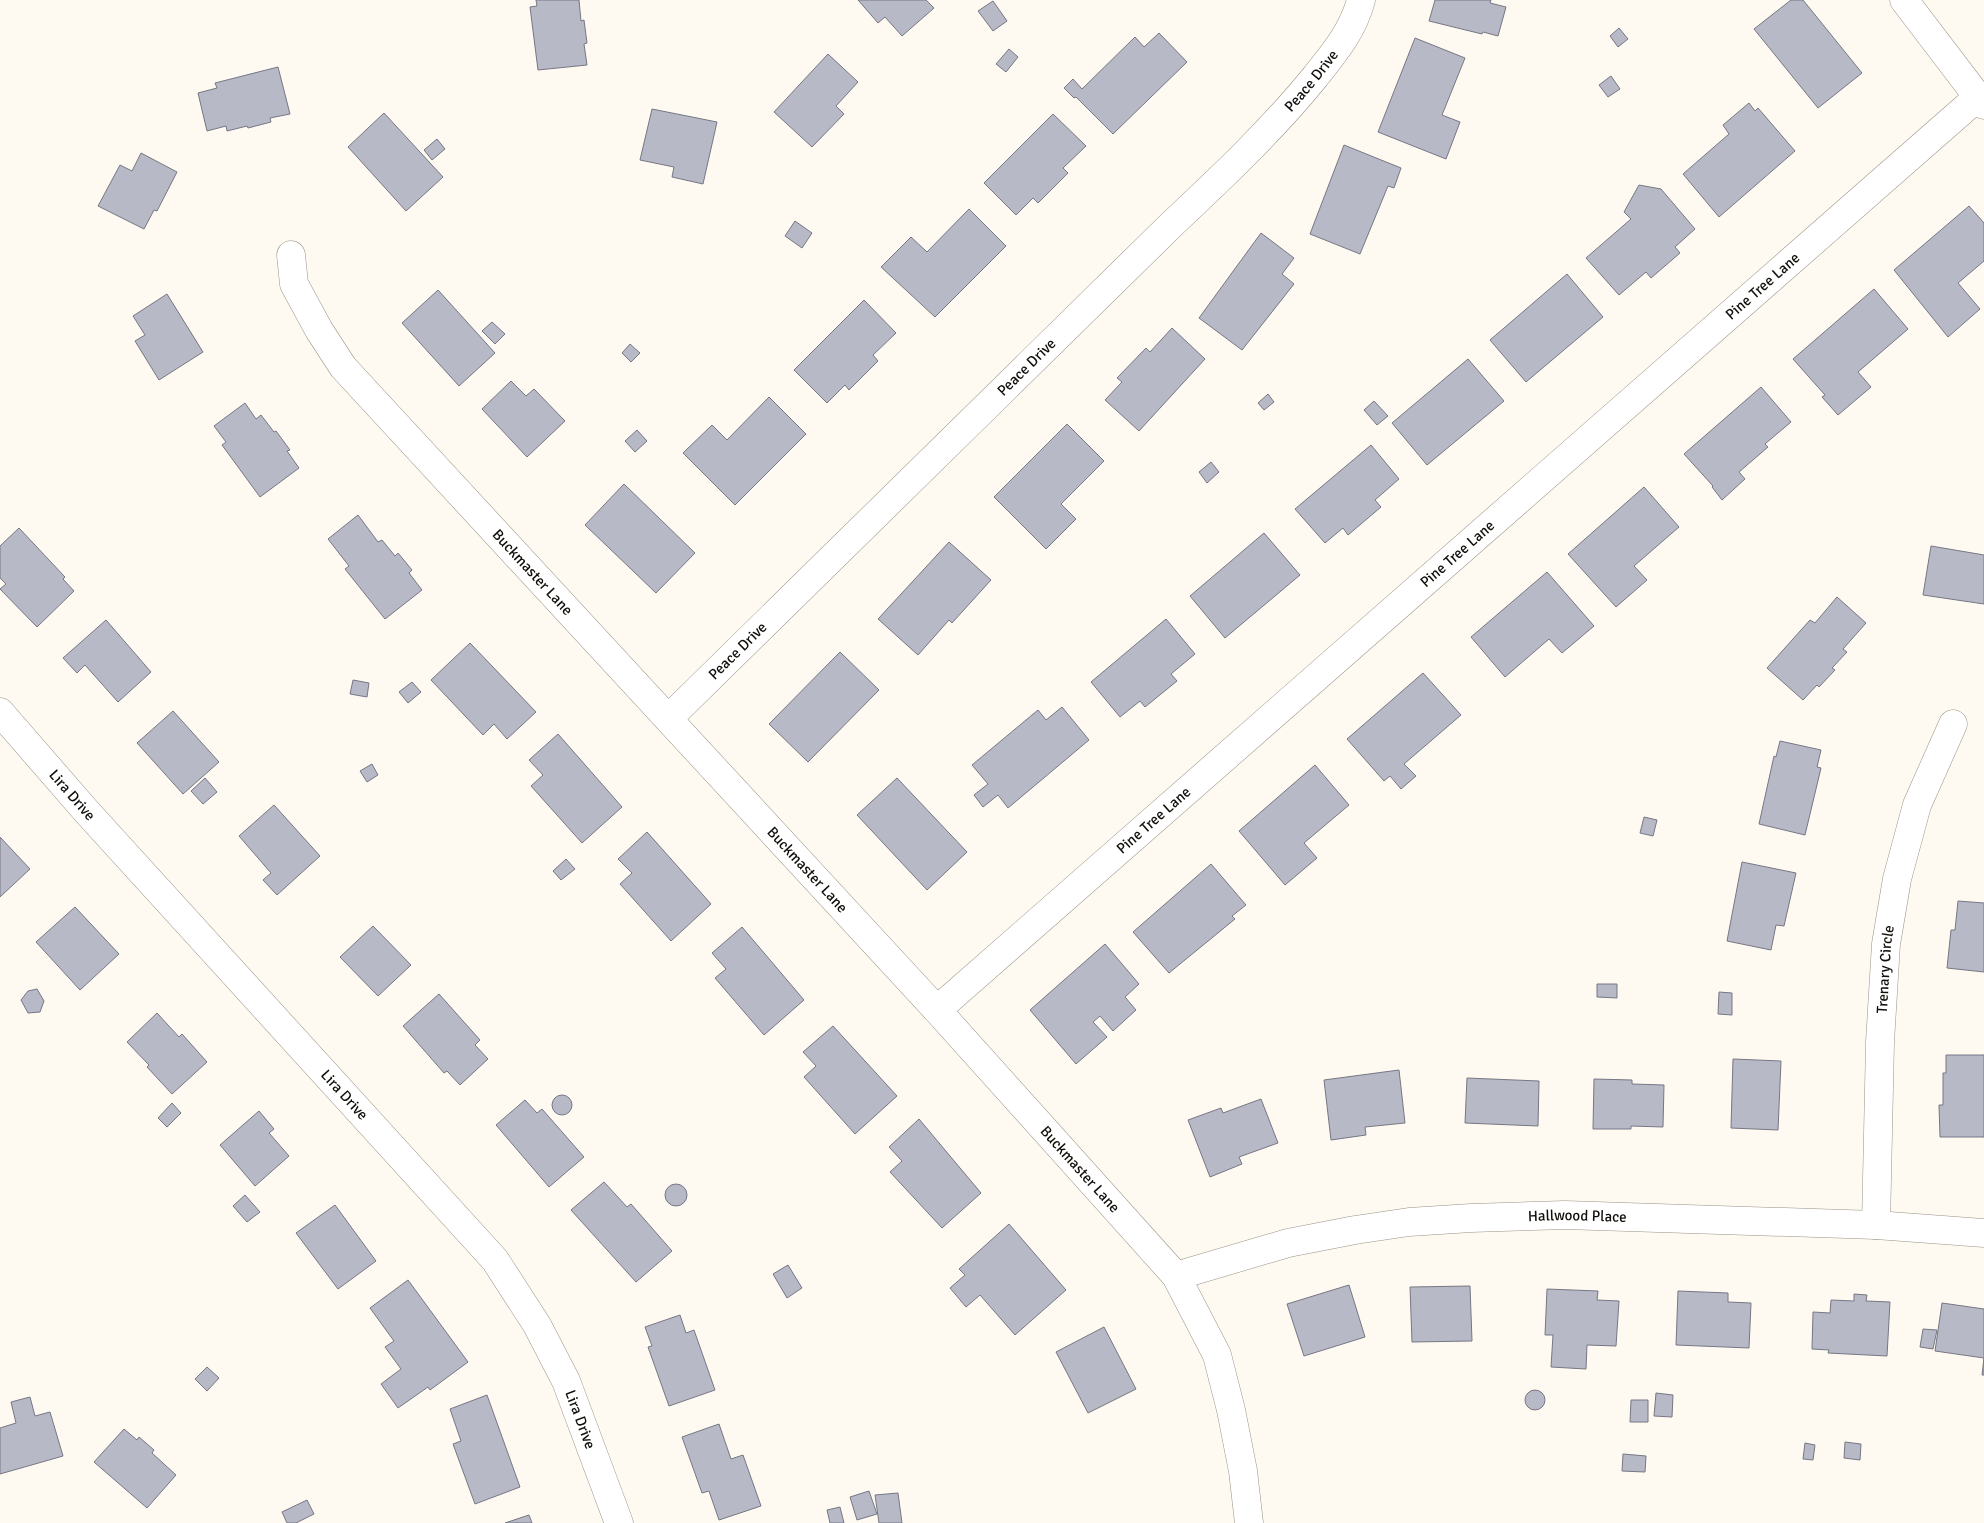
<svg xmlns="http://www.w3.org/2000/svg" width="1984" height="1523" viewBox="0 0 1984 1523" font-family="Signika,sans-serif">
  <rect width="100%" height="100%" fill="#fef9f1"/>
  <g fill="#b8b9c7" stroke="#767784">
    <polygon points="536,0 579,0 581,21 584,20 587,43 584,44 587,65 538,70 530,7 537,6"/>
    <polygon points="858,0 926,0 934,8 902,36 885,17 878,23"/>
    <polygon points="1435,0 1491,0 1490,3 1506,7 1498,36 1483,32 1482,34 1429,21"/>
    <polygon points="1791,0 1803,0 1862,73 1818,108 1754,29"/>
    <polygon points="993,1 1007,21 993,31 978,11"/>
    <polygon points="1619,28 1628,39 1618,47 1610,36"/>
    <polygon points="1159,33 1187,62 1113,134 1076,97 1074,98 1064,88 1073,79 1082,89 1135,37 1144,47"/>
    <polygon points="1415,38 1465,58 1442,115 1460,122 1446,159 1378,132"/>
    <polygon points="1009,49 1018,57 1006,72 996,64"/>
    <polygon points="828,54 858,82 836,106 844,114 812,147 774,112"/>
    <polygon points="278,67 290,114 270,118 271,122 248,128 247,126 227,131 226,126 207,131 198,93 217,88 215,83"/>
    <polygon points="1611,76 1620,89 1608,97 1599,85"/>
    <polygon points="1749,103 1755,111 1758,108 1795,151 1719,217 1683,174 1729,134 1723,125"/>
    <polygon points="652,109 717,122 703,184 672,177 674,167 640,160"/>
    <polygon points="384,113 443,177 406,211 348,147"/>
    <polygon points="1053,114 1086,146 1063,168 1068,173 1038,203 1033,198 1016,215 984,183"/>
    <polygon points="437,139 445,149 432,160 424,150"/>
    <polygon points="1344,145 1401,168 1394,188 1388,186 1360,254 1310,234"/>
    <polygon points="141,153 177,172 157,211 154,210 144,229 98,206 120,165 132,171"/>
    <polygon points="1639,185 1661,189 1695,229 1675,247 1680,253 1651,278 1646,272 1619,295 1586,258 1631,219 1624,212"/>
    <polygon points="1969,206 1984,223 1984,261 1958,283 1980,309 1948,337 1894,270"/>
    <polygon points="969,209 1006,246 935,317 881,267 911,237 927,252"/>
    <polygon points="795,221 812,233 802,248 785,236"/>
    <polygon points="1261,233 1294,258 1282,274 1294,284 1242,350 1199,318"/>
    <polygon points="1567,274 1603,317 1526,382 1490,340"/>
    <polygon points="1874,289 1908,329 1858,372 1871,387 1838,415 1822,397 1825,395 1793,359"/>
    <polygon points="438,290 495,353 459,386 402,323"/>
    <polygon points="167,294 203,352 159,380 135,341 145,335 133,316"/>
    <polygon points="864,300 896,333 873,355 878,361 849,390 845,385 827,403 794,370"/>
    <polygon points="492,322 505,334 495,344 482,331"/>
    <polygon points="1172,328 1205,359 1139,431 1105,400 1122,382 1117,378 1146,348 1150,352"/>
    <polygon points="630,344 640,353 631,362 622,353"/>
    <polygon points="1468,359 1504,401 1427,465 1392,423"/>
    <polygon points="511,381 526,396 534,389 565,421 527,457 482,409"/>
    <polygon points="1761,387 1791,422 1765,444 1768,447 1739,472 1745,479 1722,500 1712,487 1713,486 1684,454"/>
    <polygon points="1268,394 1274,402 1264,410 1258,403"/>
    <polygon points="769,397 806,434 735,505 683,453 712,425 727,440"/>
    <polygon points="1374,401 1388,416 1377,425 1364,410"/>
    <polygon points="245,403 256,419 261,415 274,432 276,431 290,450 287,451 299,468 260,497 222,445 226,442 214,426"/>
    <polygon points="1067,424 1104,461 1061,504 1076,519 1046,549 994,497"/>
    <polygon points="637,430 647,441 635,452 625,441"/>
    <polygon points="1371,445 1399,479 1375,500 1381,507 1348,535 1343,528 1325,543 1295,509"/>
    <polygon points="1211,462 1219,472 1207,483 1199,472"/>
    <polygon points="624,484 695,553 656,593 585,525"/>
    <polygon points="1644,487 1679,527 1634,566 1647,580 1616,607 1568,554"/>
    <polygon points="358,515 378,542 382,540 395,556 398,553 412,570 409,573 422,590 385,619 345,569 349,566 328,539"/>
    <polygon points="19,528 65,577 63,579 74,591 37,627 0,589 6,584 0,578 0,546"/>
    <polygon points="1264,533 1300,575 1225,638 1190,596"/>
    <polygon points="949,542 991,580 952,623 949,620 918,655 878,619"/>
    <polygon points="1931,546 1984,555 1984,604 1923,595"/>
    <polygon points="1547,572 1594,626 1562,653 1549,639 1505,677 1471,637"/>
    <polygon points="1837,597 1866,623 1843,649 1847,652 1832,668 1835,670 1819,687 1817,685 1803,700 1767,668 1810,620 1815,623"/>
    <polygon points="1166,619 1195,654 1171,674 1177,681 1145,707 1140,701 1120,717 1091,682"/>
    <polygon points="106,620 151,672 118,702 85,665 77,673 63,658"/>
    <polygon points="470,643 536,712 507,739 494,724 483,735 431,680"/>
    <polygon points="840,652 879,690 808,762 769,724"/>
    <polygon points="1423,673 1461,715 1404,764 1416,776 1401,789 1390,776 1384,781 1347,739"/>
    <polygon points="353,680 369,683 367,697 350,694"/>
    <polygon points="412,682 421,692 408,703 399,692"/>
    <polygon points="1062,707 1089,740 1008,808 998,795 983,807 974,795 988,784 972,765 1038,710 1046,720"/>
    <polygon points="173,711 219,762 183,794 137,743"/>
    <polygon points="558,734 622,807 582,843 531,786 543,775 529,760"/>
    <polygon points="1780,741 1821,750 1817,767 1821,768 1805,835 1759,824 1774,756 1776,757"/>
    <polygon points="372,764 378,775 367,782 360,771"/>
    <polygon points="1315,765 1349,805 1304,843 1317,858 1285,885 1239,831"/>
    <polygon points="205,778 217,792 203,804 191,791"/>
    <polygon points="897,778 967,852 927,890 857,815"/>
    <polygon points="274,805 320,856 277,895 263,880 271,873 239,836"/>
    <polygon points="1644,817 1657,820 1653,836 1640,833"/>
    <polygon points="647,832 711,904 671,941 620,884 632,873 618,859"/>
    <polygon points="0,837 30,869 0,897"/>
    <polygon points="566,859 575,869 561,880 553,871"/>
    <polygon points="1742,862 1796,873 1784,926 1776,925 1771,950 1727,941"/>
    <polygon points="1211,864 1246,905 1232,916 1235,919 1169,973 1133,932"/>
    <polygon points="1958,901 1984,903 1984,972 1947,968 1951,930 1955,930"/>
    <polygon points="75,907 119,954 80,990 36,942"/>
    <polygon points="373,926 411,965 378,996 340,957"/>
    <polygon points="742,927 804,1000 764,1035 715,978 726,969 712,953"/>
    <polygon points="1105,944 1139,984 1125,997 1136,1010 1113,1031 1100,1016 1093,1022 1107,1037 1076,1064 1030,1010"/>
    <polygon points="1597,984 1617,984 1617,998 1597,997"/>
    <polygon points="37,989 44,1001 40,1012 28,1013 21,1000 28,991"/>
    <polygon points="1719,992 1732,993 1732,1015 1718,1014"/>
    <polygon points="439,994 480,1040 475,1045 488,1059 460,1085 447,1071 444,1073 403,1026"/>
    <polygon points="157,1013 179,1037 182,1034 207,1062 172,1094 147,1067 149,1065 127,1042"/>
    <polygon points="833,1026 897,1096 855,1134 804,1077 816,1066 803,1052"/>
    <polygon points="1946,1055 1984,1055 1984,1137 1940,1137 1939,1105 1943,1105 1943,1073 1946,1073"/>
    <polygon points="1733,1059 1781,1061 1778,1130 1731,1128"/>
    <polygon points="1399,1070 1405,1123 1365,1127 1366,1135 1331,1140 1324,1080"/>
    <polygon points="1467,1078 1539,1081 1538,1126 1465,1123"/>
    <polygon points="1594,1079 1632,1080 1632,1084 1664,1085 1663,1127 1631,1126 1631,1129 1593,1129"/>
    <circle cx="562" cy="1105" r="10"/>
    <polygon points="1261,1099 1278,1143 1239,1157 1242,1164 1210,1177 1188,1120 1221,1108 1223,1113"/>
    <polygon points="525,1100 537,1113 542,1109 584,1157 549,1187 496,1125"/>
    <polygon points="172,1103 181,1113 167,1127 158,1118"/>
    <polygon points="259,1111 274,1129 269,1133 289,1156 255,1186 220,1145"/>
    <polygon points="919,1119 981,1193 942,1228 890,1172 902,1161 889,1147"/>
    <polygon points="604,1182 627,1207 631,1204 672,1251 636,1282 571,1210"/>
    <circle cx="676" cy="1195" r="11"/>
    <polygon points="245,1195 260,1212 247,1222 233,1206"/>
    <polygon points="335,1205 376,1261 338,1289 296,1233"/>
    <polygon points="1009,1224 1066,1290 1015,1335 980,1295 966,1307 950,1288 965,1275 959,1269"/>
    <polygon points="788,1265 802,1288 787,1298 773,1274"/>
    <polygon points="408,1280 468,1362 430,1390 428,1387 398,1408 381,1384 401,1369 385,1347 394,1341 370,1308"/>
    <polygon points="1349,1285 1365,1337 1304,1356 1287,1304"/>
    <polygon points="1470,1286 1472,1341 1412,1342 1410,1287"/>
    <polygon points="1547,1289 1598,1291 1597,1300 1619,1301 1616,1346 1587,1345 1586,1369 1551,1367 1553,1335 1545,1335"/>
    <polygon points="1678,1291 1728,1293 1728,1302 1751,1303 1749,1348 1676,1345"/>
    <polygon points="1854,1294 1867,1295 1866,1301 1890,1302 1887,1356 1828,1353 1829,1350 1812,1349 1813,1312 1830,1313 1831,1300 1854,1301"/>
    <polygon points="1942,1303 1984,1309 1984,1375 1982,1375 1984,1358 1935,1351"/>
    <polygon points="680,1315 686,1333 694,1330 715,1390 669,1406 648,1347 652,1346 645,1327"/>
    <polygon points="1104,1327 1136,1389 1088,1413 1056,1352"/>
    <polygon points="1923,1329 1937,1330 1933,1349 1920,1347"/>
    <polygon points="207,1367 219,1378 207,1391 195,1379"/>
    <circle cx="1535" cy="1400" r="10"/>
    <polygon points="1656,1393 1673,1395 1672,1417 1654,1416"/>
    <polygon points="487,1395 520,1487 475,1504 453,1444 461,1441 450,1409"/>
    <polygon points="30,1397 35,1416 50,1412 63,1456 0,1474 0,1428 16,1423 11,1402"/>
    <polygon points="1631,1400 1648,1400 1648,1422 1630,1422"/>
    <polygon points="719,1424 731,1459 743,1455 761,1506 719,1520 709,1491 702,1493 682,1437"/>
    <polygon points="124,1429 137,1440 139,1437 154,1450 152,1453 176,1475 147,1508 94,1462"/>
    <polygon points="1845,1442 1861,1444 1860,1460 1844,1458"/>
    <polygon points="1805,1443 1815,1445 1813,1460 1803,1459"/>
    <polygon points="1623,1454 1646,1456 1645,1472 1622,1471"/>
    <polygon points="869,1491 877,1514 857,1520 850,1497"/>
    <polygon points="898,1493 902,1523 879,1523 875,1495"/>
    <polygon points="307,1500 314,1514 296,1523 287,1523 282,1512"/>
    <polygon points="840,1507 844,1523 830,1523 827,1510"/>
    <polygon points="529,1515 532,1523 505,1523"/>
  </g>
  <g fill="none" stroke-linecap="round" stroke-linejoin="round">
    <defs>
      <g id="minor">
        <polyline points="1904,0 1984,105"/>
        <path id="s1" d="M291 255 294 284 319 330 343 367 937 1010 1176 1276 1217 1355 1231 1410 1243 1471 1249 1523"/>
        <path id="s2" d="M0 712 87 812 495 1260 537 1325 566 1381 619 1523"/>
        <path id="s3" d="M669 718 1171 225C1221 178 1271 131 1315 77 1334 53 1353 31 1361 0"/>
        <path id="s4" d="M937 1010 1978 97"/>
        <path id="s5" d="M1876 1225 1880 1042 1886 944 1897 879 1917 805 1953 724"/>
        <path id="s6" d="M1176 1276 1288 1243 1355 1230 1409 1222 1471 1218 1565 1215 1876 1225 1984 1233"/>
      </g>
    </defs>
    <use href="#minor" stroke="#9a9387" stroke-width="29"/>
    <use href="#minor" stroke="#fff" stroke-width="28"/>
  </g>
  <g text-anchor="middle" stroke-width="5" stroke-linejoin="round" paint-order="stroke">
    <g font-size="15" fill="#120f0b" stroke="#fef9f1">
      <text dy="5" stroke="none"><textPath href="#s3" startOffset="905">Peace Drive</textPath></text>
      <text dy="5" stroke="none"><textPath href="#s4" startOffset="1098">Pine Tree Lane</textPath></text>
      <text dy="5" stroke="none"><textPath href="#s3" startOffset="501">Peace Drive</textPath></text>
      <text dy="5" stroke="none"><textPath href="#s4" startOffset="692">Pine Tree Lane</textPath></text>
      <text dy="5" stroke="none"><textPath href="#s1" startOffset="405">Buckmaster Lane</textPath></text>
      <text dy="5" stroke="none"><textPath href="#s3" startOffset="96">Peace Drive</textPath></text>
      <text dy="5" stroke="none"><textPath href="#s2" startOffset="110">Lira Drive</textPath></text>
      <text dy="5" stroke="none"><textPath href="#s4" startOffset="288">Pine Tree Lane</textPath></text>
      <text dy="5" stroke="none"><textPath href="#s1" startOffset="810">Buckmaster Lane</textPath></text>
      <text dy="5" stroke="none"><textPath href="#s5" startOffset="256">Trenary Circle</textPath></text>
      <text dy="5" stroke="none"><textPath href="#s2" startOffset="515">Lira Drive</textPath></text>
      <text dy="5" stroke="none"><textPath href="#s1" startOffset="1215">Buckmaster Lane</textPath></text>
      <text dy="5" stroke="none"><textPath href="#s6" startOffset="408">Hallwood Place</textPath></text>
      <text dy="5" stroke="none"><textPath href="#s2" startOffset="920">Lira Drive</textPath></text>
    </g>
  </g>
</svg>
